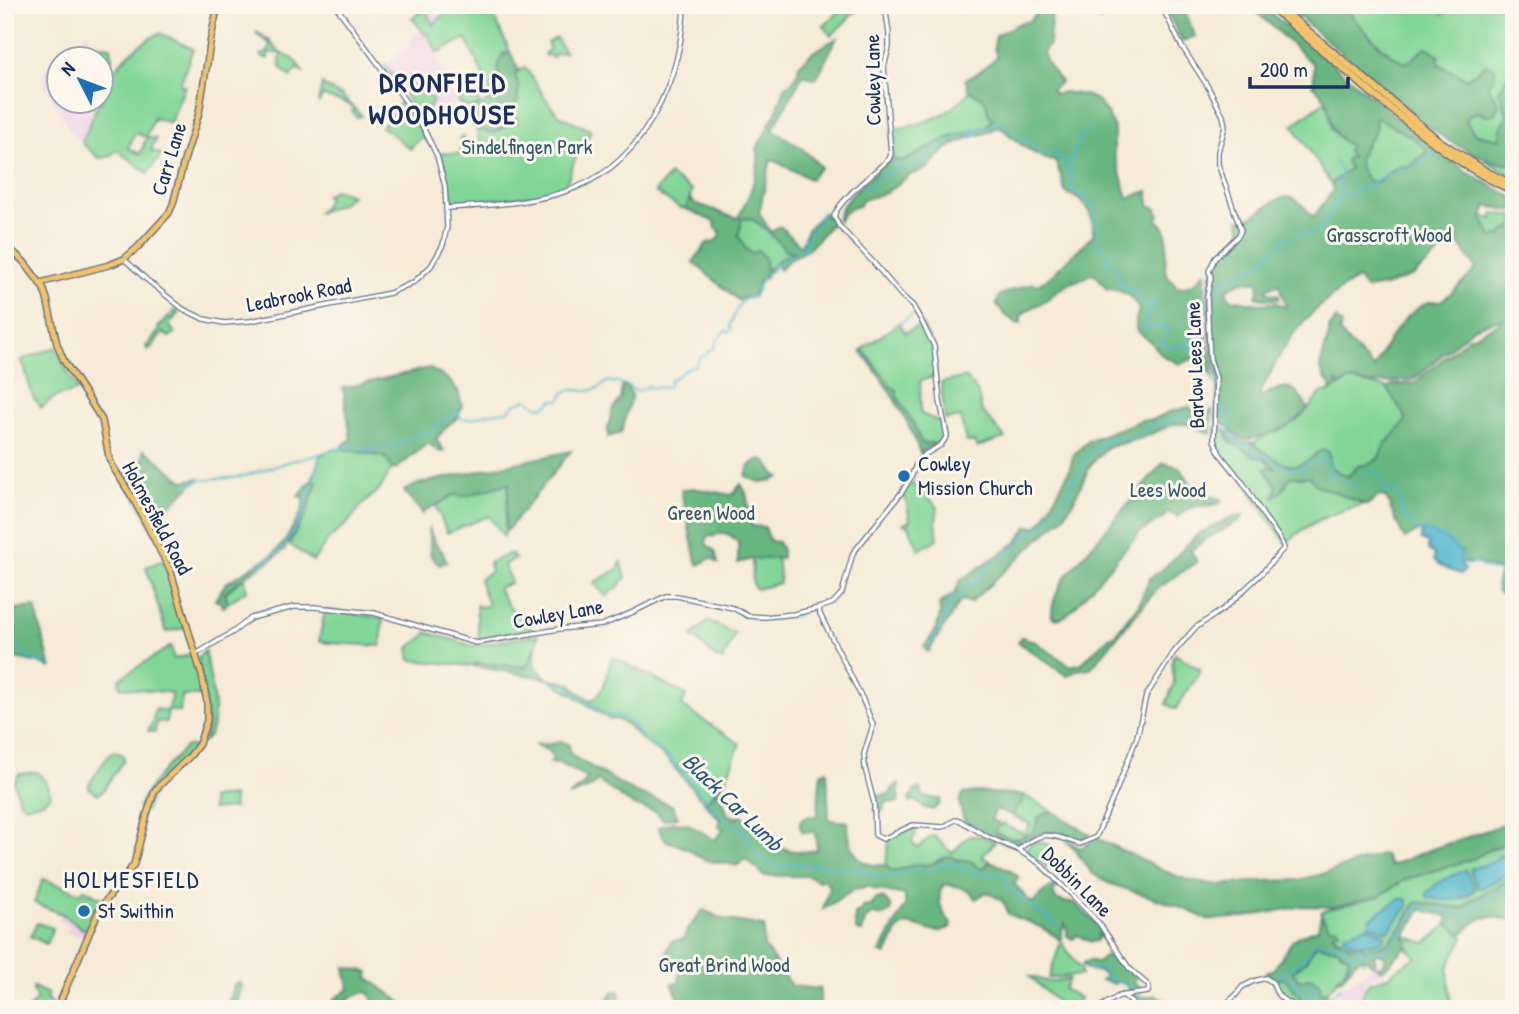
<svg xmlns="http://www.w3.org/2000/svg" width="1519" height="1014" viewBox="0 0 1519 1014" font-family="'Patrick Hand',sans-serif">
  <rect width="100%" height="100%" fill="#fbf7ec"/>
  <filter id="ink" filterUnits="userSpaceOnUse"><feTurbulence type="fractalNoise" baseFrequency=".0143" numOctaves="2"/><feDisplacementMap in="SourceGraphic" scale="14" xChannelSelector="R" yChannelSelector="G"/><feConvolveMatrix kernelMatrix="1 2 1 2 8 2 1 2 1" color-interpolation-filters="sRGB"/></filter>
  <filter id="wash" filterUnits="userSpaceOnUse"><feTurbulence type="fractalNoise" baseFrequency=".00686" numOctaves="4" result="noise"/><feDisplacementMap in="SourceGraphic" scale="28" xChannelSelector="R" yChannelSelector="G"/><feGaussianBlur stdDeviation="1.57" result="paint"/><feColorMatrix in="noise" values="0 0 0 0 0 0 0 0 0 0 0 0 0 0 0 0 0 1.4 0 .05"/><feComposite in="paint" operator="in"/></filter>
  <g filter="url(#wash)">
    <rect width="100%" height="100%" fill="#f5ebd6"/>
    <g fill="#efd0e6">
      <polygon points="424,5 454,5 433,25"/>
      <polygon points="421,28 427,37 439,64 457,97 454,104 446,115 430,126 427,124 429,123 427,112 432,100 407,93 385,64 409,47 410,40"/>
      <polygon points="86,32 95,42 83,56 87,59 60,60 60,102 99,102 82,143 72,134 44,84 43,80 45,69 50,62 74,46"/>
      <polygon points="62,914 85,931 82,938 66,933 69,927 58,921"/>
      <polygon points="1373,965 1382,972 1366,980 1360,996 1353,1004 1350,1007 1343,1007 1340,989"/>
    </g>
    <g fill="#81d597" stroke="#4e827a" stroke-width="2">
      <polygon points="416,5 424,5 433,25 454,5 489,5 510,52 502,54 515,74 525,67 550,105 559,115 591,130 586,141 581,142 566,185 534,195 511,198 453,202 441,153 461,154 460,137 464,136 467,146 480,143 471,108 458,103 460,96 478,100 480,103 475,107 482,105 493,97 466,38 437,53 428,34 426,35 412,18 421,12"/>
      <polygon points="846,5 862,5 831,36 824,26"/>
      <path d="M1344 5H1434L1443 14 1458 5H1514V65L1503 104 1508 115 1503 126 1499 139 1474 133 1466 121 1471 113 1479 112 1486 116 1494 113 1499 105 1488 86 1494 77 1485 64 1478 71 1466 79 1419 53 1413 59 1406 64C1387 55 1355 23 1344 5Z"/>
      <path d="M257 32 263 36 262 38 270 40V42L280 53 294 59 304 73 297 68 291 77C279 68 280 66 280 53H269L268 59 264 58 261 55 268 52 270 44 256 34Z"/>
      <path d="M160 33 193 49 180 85 185 86 170 123 154 118 146 137 135 133 128 148 140 154 147 137 156 139 151 151 162 154 148 173 117 150 108 157 99 158 82 143 99 102H102C102 73 137 44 160 33Z"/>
      <polygon points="556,38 565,52 554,54 554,56 552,58 550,55 545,56 544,54 550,49 547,43"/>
      <polygon points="100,45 111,46 112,59 106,64 98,57"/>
      <polygon points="385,64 407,93 413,85 433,100 427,112 429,123 427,124 411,105 399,87 384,69"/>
      <path d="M322 84 338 95 340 94 362 116 356 117 352 111 354 108C342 98 333 102 323 95L319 103 318 102Z"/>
      <path d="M970 91 985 99 989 115 993 119 986 127 948 138 904 161 891 159 892 155 891 130C922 124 950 117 970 91Z"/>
      <polygon points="400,101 414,119 427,142 422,137 410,149 391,133 381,127 393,113"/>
      <polygon points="1325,101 1328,106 1332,130 1350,146 1350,168 1331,184 1293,125"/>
      <path d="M1376 117 1412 137 1428 151 1410 166H1400L1388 172 1379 182H1369C1357 169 1356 160 1366 144 1366 143 1373 136 1373 135 1375 130 1375 122 1376 117Z"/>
      <polygon points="1477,155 1490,161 1514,164 1514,178"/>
      <polygon points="669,175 692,191 686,209 680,208 655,192"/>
      <polygon points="338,190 352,195 340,204 317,213 325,205 328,197 325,196 326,194 329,194 331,191"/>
      <polygon points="1494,213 1514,216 1514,225 1499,236 1492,237 1482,219 1483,216 1493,219"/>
      <path d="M741 218C745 219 750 218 753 220 762 224 780 243 785 250L795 251 776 262 769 270 746 249 738 235 741 226Z"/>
      <path d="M175 310 179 312 169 325 175 333 169 337 163 333 148 351 146 347 160 330 158 328C163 321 170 317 175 310Z"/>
      <polygon points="899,323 905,333 922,324 933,347 936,376 920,381 921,414 942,423 944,438 936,445 930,443 922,444 913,423 897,396 897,390 892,388 864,351 864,348"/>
      <path d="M56 347 63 364 78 389C71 395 64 393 56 397 51 399 45 405 41 408L33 397 22 360Z"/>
      <polygon points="965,377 977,391 982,411 1005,438 977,447 974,442 966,442 960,417 945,420 941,383"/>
      <path d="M1349 381H1356L1387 388 1406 418 1403 425 1385 444 1378 459 1367 465 1358 466 1349 476C1334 472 1327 463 1316 453 1311 461 1297 468 1287 465 1280 464 1260 448 1253 444 1265 433 1281 430 1294 422 1305 415 1314 402 1322 392H1329Z"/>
      <path d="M1218 425 1226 431 1231 443 1263 457 1277 470 1268 467 1267 474 1277 486 1275 495 1282 491 1290 477H1310L1316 485 1365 504C1330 514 1314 519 1286 543 1272 524 1258 504 1246 483 1231 460 1215 460 1215 427Z"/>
      <polygon points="334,449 343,449 385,457 392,468 380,489 362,505 347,524 330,538 313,561 289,544 306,514 316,482 312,480 320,455"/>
      <polygon points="509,483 504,537 489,516 447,533 436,506 453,495 466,496"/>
      <polygon points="914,483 918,489 938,507 936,521 938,539 919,550 909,526 903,524 910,521 906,499 903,495 909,485"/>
      <path d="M511 553 515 559 504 564 511 583 498 588C502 595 505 603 511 609 518 617 528 620 532 630L531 633 479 640 476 605 481 607 488 605 479 579 491 572 489 563Z"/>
      <polygon points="777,558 780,583 756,589 753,585 752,559"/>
      <polygon points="163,560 185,628 166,632 146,567"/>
      <polygon points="621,562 626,578 614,591 612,590 607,597 593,583 618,569"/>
      <polygon points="245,577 247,590 228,603 225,593"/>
      <polygon points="325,610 383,618 381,646 328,643 319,641"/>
      <polygon points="708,621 735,634 723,660 716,658 692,636"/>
      <path d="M427 632 473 646 538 635 536 647 526 667 478 663 472 666 411 660 409 648C415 641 423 641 427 632Z"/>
      <polygon points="171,646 174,659 193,654 202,692 203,696 182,696 180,712 168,710 172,693 120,687 119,679"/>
      <path d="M205 651C208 673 225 727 203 742L208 725 198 657Z"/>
      <polygon points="1175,654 1201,670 1176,709 1166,704 1174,683 1172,659"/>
      <path d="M613 657 686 695 682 706 740 744 723 786 705 803 667 759 639 737 628 725 616 719 610 720 568 691 548 679 572 684 575 689 591 700C605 695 607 673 611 659Z"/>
      <polygon points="155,709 168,711 166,722 157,721 155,732 148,731 153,721"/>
      <path d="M187 746H193L195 748 156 785 151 795 146 811 138 808C149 783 168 765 187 746Z"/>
      <polygon points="114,751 123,755 124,760 102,792 98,794 89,788 89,784 110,753"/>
      <polygon points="37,772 44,779 51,795 43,802 25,806 19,801 14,782 19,774"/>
      <path d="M1024 795 1052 811 1039 816 1035 831C1017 841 1014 841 996 833L995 829 1002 824 1024 834 1030 824 1015 817V808L1022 803Z"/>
      <polygon points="233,796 234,808 212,810 211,798"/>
      <polygon points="912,827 918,827 912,842 917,848 933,835 952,853 969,836 982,836 995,842 982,857 990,861 982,870 970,861 945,857 934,863 928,865 917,864 894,871 890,870 886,865 889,840 904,830"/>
      <path d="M1514 840V874L1511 879 1470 901 1463 908 1416 902C1409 913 1398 937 1386 944 1380 948 1372 946 1365 949 1336 942 1336 940 1321 915L1322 911 1380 896 1404 880 1475 858 1489 850Z"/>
      <polygon points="1035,841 1050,845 1048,851 1056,857 1047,867 1024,850"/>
      <polygon points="43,879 81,893 84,889 103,899 84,930 62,914 34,903"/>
      <polygon points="37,923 53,928 46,944 30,936"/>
      <polygon points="1447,924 1455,929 1464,938 1453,956 1448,969 1451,1003 1422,1008 1376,1008 1372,997 1365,1001 1362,995 1368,983 1390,976 1394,971 1416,957 1406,946 1404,936 1426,943"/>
      <polygon points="1061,941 1081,970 1081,975 1049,978"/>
      <path d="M1317 944 1329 948H1337L1349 955C1348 969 1334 989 1321 994L1320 985 1298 979 1293 972 1305 962Z"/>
      <polygon points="1029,976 1049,982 1069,979 1064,989 1080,998 1074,1009 1065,1009"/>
      <path d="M1283 978C1294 985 1301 993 1300 1006 1285 999 1280 998 1274 981Z"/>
      <polygon points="33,987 48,994 46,1000 56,1005 54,1009 28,1009 37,999 33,993"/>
      <path d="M1135 995 1145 998 1155 995 1181 1009H1140C1135 1007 1133 1002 1132 997Z"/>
    </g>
    <g fill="#68b680" stroke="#42726f" stroke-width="2" fill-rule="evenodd">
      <path d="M1043 5H1058L1052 10 1049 44 1043 53 1048 65 1061 82 1051 90 1055 94 1064 92 1085 95 1097 100 1108 115 1114 128V154L1128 198 1148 191 1149 205 1156 208 1159 214 1157 220C1173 230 1165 253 1165 270L1167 275 1177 287C1192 288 1197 282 1205 271 1205 307 1203 344 1214 378L1202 365 1192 359 1180 364 1163 356 1152 343 1136 330V320L1139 309C1129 293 1125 291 1107 289L1094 273C1086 278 1082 279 1073 282 1062 286 1054 294 1045 301 1037 306 1028 308 1021 316V323L1018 324 1005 315 996 304 1000 295 1033 283 1037 285 1050 277 1093 235C1094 212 1086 201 1065 192L1062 179 1055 161C1039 160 1011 138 1000 126L986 133 968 138 946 149 927 169 910 175 887 192 863 200 858 206 851 208 842 215 838 222C835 202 876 172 891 159L904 161 948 138 986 127 993 119 989 115 985 99 970 91 965 80 979 72 997 57 994 48 996 35 1020 23 1030 21Z"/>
      <polygon points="1076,5 1125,5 1100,20"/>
      <polygon points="1164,5 1183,5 1195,36 1182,42"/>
      <path d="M1249 5H1261L1435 149 1467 172 1514 198V211L1487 206 1482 219 1492 237 1499 236 1514 225V599C1494 593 1494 590 1500 571L1476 562 1469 563 1462 562 1463 552 1429 532 1418 531 1405 539 1394 517 1386 497 1378 496 1367 505 1316 485 1310 477H1290L1282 491 1274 497 1277 486 1265 469 1268 467 1277 469 1263 457H1255L1244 449 1231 443 1226 431 1242 443 1256 442 1253 444C1263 450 1274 460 1285 464 1295 468 1310 462 1316 453L1324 450 1329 452 1330 460 1329 464C1333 471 1340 474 1349 476L1358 466 1367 465 1378 459 1385 444 1403 425 1406 418 1387 388 1392 385 1414 383 1468 338 1498 324 1503 318 1473 328 1419 375 1411 380 1370 384 1356 381H1349L1340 385 1337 381 1336 383 1338 386 1329 392 1331 386 1324 377 1320 366 1329 334V328L1336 319 1342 325 1339 332 1374 369C1386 343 1399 319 1424 304 1429 301 1434 302 1440 301 1446 299 1473 274 1476 268L1456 239 1413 276 1385 286 1365 289 1358 279C1338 289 1304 318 1292 336 1279 354 1270 375 1259 394L1264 396C1270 391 1274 390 1281 388 1296 384 1300 397 1308 408 1294 428 1266 437 1243 440L1232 432 1231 429 1216 419 1218 378 1212 361 1208 299 1211 274 1221 257 1241 234V225L1239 219C1244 219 1247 219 1251 217 1264 211 1280 190 1297 200 1303 204 1308 212 1313 217L1333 191 1331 184 1350 168 1346 163 1347 158 1351 156 1347 150 1350 146C1322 130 1337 112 1321 93 1318 90 1315 88 1312 85L1314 83 1313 64ZM1376 117 1412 137 1428 151 1410 166H1400L1388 172 1379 182H1369C1357 169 1356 159 1366 144 1367 141 1372 137 1373 135 1376 129 1376 122 1376 117ZM1242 281 1252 282 1257 281 1259 289 1256 297C1260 299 1274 300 1279 299V295L1268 293 1267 288 1279 285 1286 306H1283L1277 303 1258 304 1231 299 1226 292 1228 289Z"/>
      <path d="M1285 5H1344C1355 23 1387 55 1405 63L1413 59 1426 47 1432 50 1439 56 1438 64 1466 79 1478 71 1485 64 1495 68 1494 77 1488 86 1499 105 1494 114 1486 116 1479 112 1470 114 1466 121 1474 133 1499 139 1502 126 1508 115 1499 91 1514 65V164L1490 161 1450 142 1425 124Z"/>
      <path d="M837 38 816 79 803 75 773 129 803 149 821 167 810 179 771 159 759 213 771 232 780 226 801 246 807 230 823 213 833 218 832 223 809 249 790 259 779 270 776 262 793 251 785 250C780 242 762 225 753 220 749 218 745 219 741 219V226L738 235 745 248 752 254 758 250 764 257 766 268 769 270 765 273 764 279H760L756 290 751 298H742L739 301 693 262 707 243 714 242 720 237 721 233 716 228 715 222 686 209 690 198 695 204C710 206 723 216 738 218 747 201 761 170 758 151L756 150 775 114 786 86 793 82 798 71V66L813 52Z"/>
      <path d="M510 52 519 71 515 74 519 88 515 115 518 121 493 133 477 130 471 108 482 105 493 97 489 91 500 83C498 69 495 57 510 52Z"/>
      <path d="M864 348V351L892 387 897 390V396L913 423 922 444 930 443 936 445 920 453C907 415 885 383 861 351Z"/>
      <polygon points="429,368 448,379 455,387 458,391 462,406 458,418 448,425 436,439 444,451 440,452 428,443 395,470 392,468 385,457 343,449 342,446 351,439 343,388"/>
      <polygon points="625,385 632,394 621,433 608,437 608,427 612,411 620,399 622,387"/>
      <path d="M1189 407 1202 416 1212 410 1211 434 1205 431 1185 424H1175L1141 438 1106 448 1091 464 1073 502 1063 517 970 603 964 600 960 602 928 652 924 647C934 634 943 621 939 604L955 593 961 580 1016 543 1027 527 1038 526 1043 520 1068 473 1074 454 1089 440 1142 420H1152L1169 412Z"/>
      <polygon points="144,449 184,481 199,478 164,511 167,519 160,523 162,529 155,534 131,489 124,481 117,469 140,473"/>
      <polygon points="571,451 505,533 509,483 466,496 453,495 425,511 423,514 404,491 418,484"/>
      <path d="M759 459 765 460 776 475 780 477C766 484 759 484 746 476 747 467 752 464 759 459Z"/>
      <path d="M1163 463 1180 467C1194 491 1195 489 1220 499L1222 502C1214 507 1207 505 1198 506 1190 507 1184 512 1177 517L1168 512 1163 518 1139 533 1074 608 1064 617 1056 619 1052 617C1051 602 1058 590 1065 577Z"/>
      <polygon points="312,480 317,482 306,514 284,550 274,558 237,582 225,593 228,603 223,607 220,602 215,600 226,583 272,555 285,541 301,513 305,498 298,496"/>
      <path d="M741 484 746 493 752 526 765 527 770 541 778 542 782 550V558L752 559 738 563V542C733 537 727 531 718 534 710 537 718 537 709 536L706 540 707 545 715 551 718 563 711 558 699 565 696 561 681 490 693 488 732 495Z"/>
      <polygon points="1236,515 1243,516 1239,521 1206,539 1191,551 1197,562 1157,589 1091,668 1077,670 1067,676 1018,642 1021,637 1034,641 1070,666 1082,663 1109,637 1115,634 1139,604 1150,578 1164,568 1198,534"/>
      <polygon points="428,527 435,543 442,551 447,562 439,565 431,556"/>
      <polygon points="35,607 51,668 39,663 5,656 5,610"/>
      <path d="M536 647C533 664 535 668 548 679L472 666 478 663 526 667Z"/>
      <polygon points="562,741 569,745 571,755 636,793 672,805 678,817 663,820 656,812 631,804 598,781 590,788 569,796 582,786 587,778 559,763 550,763 553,758 550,752 535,744 552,744"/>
      <path d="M827 770 829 820 848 822C848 840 852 861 873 865 877 865 881 865 886 865L890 870 894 871 917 864 928 865 934 863 945 857 951 856 957 860 970 861 982 870 990 861C1001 866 1011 869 1019 878L1014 884C1022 890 1024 899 1033 903L1043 892 1057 883 1059 885 1053 893 1056 899 1068 903 1074 902 1097 924 1109 942 1104 940 1098 934V939L1096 941 1091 942 1077 935 1073 939 1067 936V931L1065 924 1061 933V941C1052 932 1041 927 1029 922 1021 919 1014 918 1007 913 1007 900 996 898 987 892L976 899C969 889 955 884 943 885 935 899 942 914 952 924L951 927C944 931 937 933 929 930 916 927 904 918 896 934 892 941 890 948 886 955L880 952 905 906V895L874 889 869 886 854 890 823 909 829 887 825 879 819 881 808 876H763L758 869 744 859 737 866C726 862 714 863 703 859 696 856 691 849 683 847 667 840 666 845 658 827L673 822 688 824 715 840 724 829 719 826 720 820 705 803 720 786C720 800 726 802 727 814L738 818 741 815 749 820 755 832 765 837V841C781 849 800 856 817 849L815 832H803L800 827V821L808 816H817L821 773Z"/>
      <polygon points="898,783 900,785 898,803 886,802 883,811 875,811 875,796 889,794"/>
      <polygon points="921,788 921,791 924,797 941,799 940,804 933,810 925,808 914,800 910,803 909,799 915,790"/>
      <path d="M977 792 1024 795 1022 803 1015 808V817L996 809 991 820 1002 824 995 829 996 833C1013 841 1017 841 1034 832L1039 816 1052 811 1091 835C1078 848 1064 835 1049 833 1036 831 1027 846 1013 845 1003 845 974 827 964 821L959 802 963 794Z"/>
      <polygon points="1514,821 1514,840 1489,850 1475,858 1404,880 1380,896 1335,907 1303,906 1246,917 1209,920 1178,906 1108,883 1092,873 1075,850 1066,841 1081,848 1097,838 1162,870 1187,880 1218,885 1264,881 1297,880 1319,875 1384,854 1390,866 1424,852"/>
      <path d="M1514 874V919C1504 921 1499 917 1490 917 1479 916 1469 928 1461 935L1455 929 1447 924 1448 917C1439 912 1430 914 1421 909L1405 936 1408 945 1384 969 1381 970 1375 965 1381 966 1386 960 1384 955 1379 953 1373 955 1376 961 1373 965 1363 957 1355 962 1341 980 1337 979 1348 967 1349 956 1343 954 1337 948H1329L1316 944 1305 962 1293 972 1298 979 1302 980 1311 977 1320 984 1321 993H1326L1332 998 1324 1007V1009H1308L1300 1006 1301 997 1286 980 1283 978 1274 981 1265 974 1267 971 1273 970 1293 940 1301 935 1318 929 1321 915 1330 928 1337 927 1339 931 1332 933 1337 940 1340 939 1351 947 1362 945 1365 949C1370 947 1375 948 1381 946 1395 942 1409 914 1416 902L1463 908 1470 901 1510 879Z"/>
      <polygon points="883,898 891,906 891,911 883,916 873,914 865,920 862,932 857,931 855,926 855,914 860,912 862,907 872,906 875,899"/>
      <polygon points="703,910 723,919 764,926 764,946 791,986 820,989 820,1009 681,1009 680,1001 672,983 679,982 680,963 665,956 671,941 684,939 687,930"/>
      <path d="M1104 956H1108L1124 969 1126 968 1137 978 1133 982 1142 990 1129 991 1125 983 1118 982 1114 984 1101 980 1105 977C1102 971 1099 972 1093 971 1089 970 1086 968 1082 966L1083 964 1089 960 1098 963Z"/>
      <polygon points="345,967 369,972 368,978 411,1009 379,1009 370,994 365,992 349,998 348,1004 353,1009 341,1009 333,1000 349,989"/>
      <polygon points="239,982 242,986 237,1004 237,1009 225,1009 234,985"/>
      <polygon points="614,991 620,991 619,1009 602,1009"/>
    </g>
    <g fill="#4eb5cc" stroke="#347295" stroke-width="2">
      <path d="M1424 531C1439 533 1451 542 1461 554L1460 563 1465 570 1461 574C1451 571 1442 568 1434 560V554L1428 550V543L1421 540V535Z"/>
      <polygon points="1500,855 1508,861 1514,860 1514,871 1482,888 1478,888 1470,870 1472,868 1492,863"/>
      <path d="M1465 870 1474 885 1475 890C1461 903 1444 902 1427 897V893L1441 881Z"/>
      <polygon points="1399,899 1406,899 1408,901 1408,906 1389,930 1386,931 1369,924 1371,918"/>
      <path d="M1367 926 1384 934 1385 936 1384 940C1371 945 1353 947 1344 937L1345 934Z"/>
    </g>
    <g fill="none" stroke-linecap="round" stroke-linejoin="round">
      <g stroke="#4eb5cc" stroke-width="2">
        <path d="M968 135 977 136V133L971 132V130L989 128 996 120 1000 124 1004 126 1007 130 1040 150 1044 156 1053 153 1063 158 1073 183 1071 190 1079 194H1084L1085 201 1096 207 1093 214 1096 218 1093 224 1098 233 1095 239 1102 245 1105 252 1110 254 1107 260 1108 265 1110 266 1114 265 1118 268V281L1128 290 1140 296 1141 303 1143 304H1156L1153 309 1146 314 1147 321 1142 328H1158L1162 324 1164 329 1168 328 1169 330 1162 337C1165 352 1175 347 1186 343 1196 359 1210 363 1214 383"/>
        <polyline points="950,141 960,135 965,136"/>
        <polyline points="893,161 902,166"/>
        <polyline points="1335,161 1342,173 1338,182 1342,195"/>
        <polyline points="1069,170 1077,143 1088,127"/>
        <path d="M864 189 875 182 882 173 891 176 894 168C898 167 902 167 906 167 920 164 937 151 948 142"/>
        <polyline points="835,204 843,197"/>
        <polyline points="828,211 833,209 834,206"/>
        <polyline points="900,323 914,314"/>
        <polyline points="1186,343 1199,307 1204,300 1209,300 1227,279 1259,264 1286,239 1321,229 1342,195 1355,193 1368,186 1383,176 1403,172 1433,157"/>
        <path d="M1217 407 1226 409 1230 413C1228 420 1230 427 1230 434L1242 447 1249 444 1255 454H1263L1286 468H1305L1307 463 1319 461 1326 456 1331 463 1329 474C1342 476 1344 484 1355 485L1370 472C1382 474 1383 482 1384 493L1395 490 1400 496 1403 517 1410 521 1414 528C1437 532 1448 536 1462 554L1461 563 1467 565 1474 563 1487 569 1505 573 1506 579 1504 586 1514 594"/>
        <path d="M188 486 201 480 241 477 288 462 317 455 333 449 359 446 369 451H373L377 447 382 448 401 444 413 436 431 431 447 417 460 413V417L462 419H471L490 413 508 411 515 404 527 399C537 408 543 410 553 400H560C567 385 572 391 586 391 595 391 601 387 608 381 612 382 616 382 620 383 633 386 635 397 648 386L652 388 668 387 671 379C682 376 682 367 695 366L700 358 707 354 709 350 714 349C714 342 721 335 726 330L729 332 732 330 730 325C736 314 738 297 754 297L762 278 766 279 768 273 773 270 779 262C785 260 789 255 795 253L796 250 804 249V246L807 245 804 240 808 234V231L815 226 822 213 824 212"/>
        <polyline points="259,567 284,546 304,514 305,503 316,474 320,456"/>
        <polyline points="752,619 773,619 798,616"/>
        <polyline points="5,644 20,648 25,657 52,666"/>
        <path d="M928 647 943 625 949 604 960 596 963 589 977 581 994 561 1021 545 1026 534 1031 530 1038 531C1044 526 1046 520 1052 515L1050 513 1061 507 1064 496 1069 494V489L1073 487 1072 479 1079 476 1080 472 1083 468C1083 456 1091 450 1102 446V442C1111 443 1116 437 1125 440L1160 422 1171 421 1183 415 1186 417 1212 422"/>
        <path d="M554 683 567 684 576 693 611 717 616 715 631 722 633 727 646 742 668 756 727 822 738 826 740 830 745 831C748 843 753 853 764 859 770 863 774 862 779 867L801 863 808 867 814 864 835 868H855L873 876 893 877 900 873 922 870 933 871C939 864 950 861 958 864L960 868 971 870 977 875 997 874 1007 878 1006 884 1008 889 1014 891 1023 897 1034 909 1049 918 1058 928"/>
        <polyline points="1363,962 1361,957 1363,950"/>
        <polyline points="1085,965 1093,971 1098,969 1104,971 1106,977 1130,987 1134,991"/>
        <polyline points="1144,1000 1161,1009"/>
        <polyline points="1304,1003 1315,1009"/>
        <path d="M1301 1008 1305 999 1316 987 1313 983C1305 982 1306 986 1302 991L1291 978 1282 976 1280 974C1285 969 1290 968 1296 965 1305 959 1310 951 1315 942 1318 942 1336 944 1338 944 1342 946 1349 952 1352 955L1360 950 1384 951C1397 942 1410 919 1420 904L1432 912 1443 910 1453 915H1469C1480 904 1494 895 1507 885L1511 892 1514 890"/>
        <polyline points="1320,1009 1319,1005 1341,987"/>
      </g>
    </g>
  </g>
  <g filter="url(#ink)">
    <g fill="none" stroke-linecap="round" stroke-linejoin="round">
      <defs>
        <g id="minor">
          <path d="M447 208C542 202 613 199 660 104 675 73 683 40 684 5"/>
          <polyline points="124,259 147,280 183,309 204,319 224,323 250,321 390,293 414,282 431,266 443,245 447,227 445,186 437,156 420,121 335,5"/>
          <polyline points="819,608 820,614 862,698 873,725 864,754 865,768 874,803 875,835 883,839 913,825 943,827 955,820 959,820 986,836 1018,850 1039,863 1071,894 1099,923 1129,968 1149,986 1148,992 1119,996 1096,1009"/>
          <path d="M196 654 233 632 251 618 294 607H314L374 613 476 643 559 629 602 625 631 613 666 596H677L733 608 748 616 765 617 794 614 819 608 833 603 842 593 853 553 902 492 911 477 918 460 924 455 941 445 947 436 940 401 934 346 921 320 913 306 901 295 873 262 839 226 834 216C840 199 874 173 889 159L891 154 884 67 889 47V34L885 5"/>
          <path d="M1018 850C1044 828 1051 835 1080 844L1096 837 1116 791 1137 737 1146 696 1174 652 1195 628 1225 608 1261 574 1284 548 1279 537 1263 515 1244 484 1220 454 1214 440 1216 378 1210 359 1209 343 1207 297 1211 277 1209 271 1215 258 1239 235 1241 230 1218 164V152L1225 126 1223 116 1208 87 1181 45 1161 5"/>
          <polyline points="1123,995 1131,1002 1136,1009"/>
          <path d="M1207 1009 1228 1002 1236 995 1242 987 1254 981 1266 978 1273 983C1277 1000 1287 1002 1303 1009"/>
        </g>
        <g id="major">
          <polyline points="5,244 24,262 43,287 47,299 57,344 64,361 102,420 109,457 113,467 134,500 171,572 202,676 207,702 207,720 199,744 190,756 155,790 147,814 134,864 127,874 100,908 57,1009"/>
          <polyline points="40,283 109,265 124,259 138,247 169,213 173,204 184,161 199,113 211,38 218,5"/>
        </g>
        <g id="highway">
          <path d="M1269 5C1306 37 1343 68 1380 100 1422 134 1463 169 1514 191"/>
          <polyline points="1277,5 1438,140 1487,172 1514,185"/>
        </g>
      </defs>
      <use href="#minor" stroke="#677188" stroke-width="6"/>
      <use href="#major" stroke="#677188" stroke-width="8"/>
      <use href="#highway" stroke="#677188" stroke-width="9"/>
      <use href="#minor" stroke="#fff" stroke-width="3.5"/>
      <use href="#major" stroke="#f2c36a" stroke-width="5"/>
      <use href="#highway" stroke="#f2c36a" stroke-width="6"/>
    </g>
  </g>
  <g fill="#1f6fb2" stroke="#fbf7ec" stroke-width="2.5">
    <circle cx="904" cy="476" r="7"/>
    <circle cx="84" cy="911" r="7"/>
  </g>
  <g text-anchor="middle" stroke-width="6" stroke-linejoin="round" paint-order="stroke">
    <g font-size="21" fill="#1b2f5e" stroke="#fbf7ec">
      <text transform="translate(873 80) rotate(-91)" y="7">Cowley Lane</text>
      <text transform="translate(169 159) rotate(-73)" y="7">Carr Lane</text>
      <text transform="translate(299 295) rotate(-11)" y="7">Leabrook Road</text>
      <text transform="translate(1195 365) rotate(-92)" y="7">Barlow Lees Lane</text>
      <text transform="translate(157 518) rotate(62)" y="7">Holmesfield Road</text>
      <text transform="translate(558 614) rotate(-10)" y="7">Cowley Lane</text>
      <text transform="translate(1077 882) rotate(45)" y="7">Dobbin Lane</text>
    </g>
    <g font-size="21" fill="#34586c" stroke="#fbf7ec">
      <text x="527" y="154">Sindelfingen Park</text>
      <text x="1389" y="242">Grasscroft Wood</text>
      <text x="1168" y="497">Lees Wood</text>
      <text x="711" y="520">Green Wood</text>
      <text x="724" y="972">Great Brind Wood</text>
    </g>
    <g font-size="21" fill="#1b2f5e" stroke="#fbf7ec" text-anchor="start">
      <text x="918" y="471">Cowley<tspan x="918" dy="24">Mission Church</tspan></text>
      <text x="98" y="918">St Swithin</text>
    </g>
    <g font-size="23" font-style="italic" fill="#2a577f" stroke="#fbf7ec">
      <text transform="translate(733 802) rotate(44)" y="8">Black Car Lumb</text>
    </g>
    <g font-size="24" letter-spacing="2" fill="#1b2f5e" stroke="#fbf7ec">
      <text x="132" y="888">HOLMESFIELD</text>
    </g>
    <g font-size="28" font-weight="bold" letter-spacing="2" fill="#1b2f5e" stroke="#fbf7ec">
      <text x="443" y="92">DRONFIELD<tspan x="443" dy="32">WOODHOUSE</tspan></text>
    </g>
  </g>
  <rect width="1519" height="1014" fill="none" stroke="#fbf7ec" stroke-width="28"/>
  <g transform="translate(80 80) rotate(312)"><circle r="33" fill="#fbf7ec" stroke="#a1a7b3" stroke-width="2"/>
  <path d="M0-5L12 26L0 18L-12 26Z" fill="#1f6fb2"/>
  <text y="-10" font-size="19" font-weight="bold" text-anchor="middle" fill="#1b2f5e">N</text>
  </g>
  <path d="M1250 77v10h98v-10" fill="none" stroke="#1b2f5e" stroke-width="3.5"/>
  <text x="1260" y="77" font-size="21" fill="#1b2f5e" stroke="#fbf7ec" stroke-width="5" paint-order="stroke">200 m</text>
</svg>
